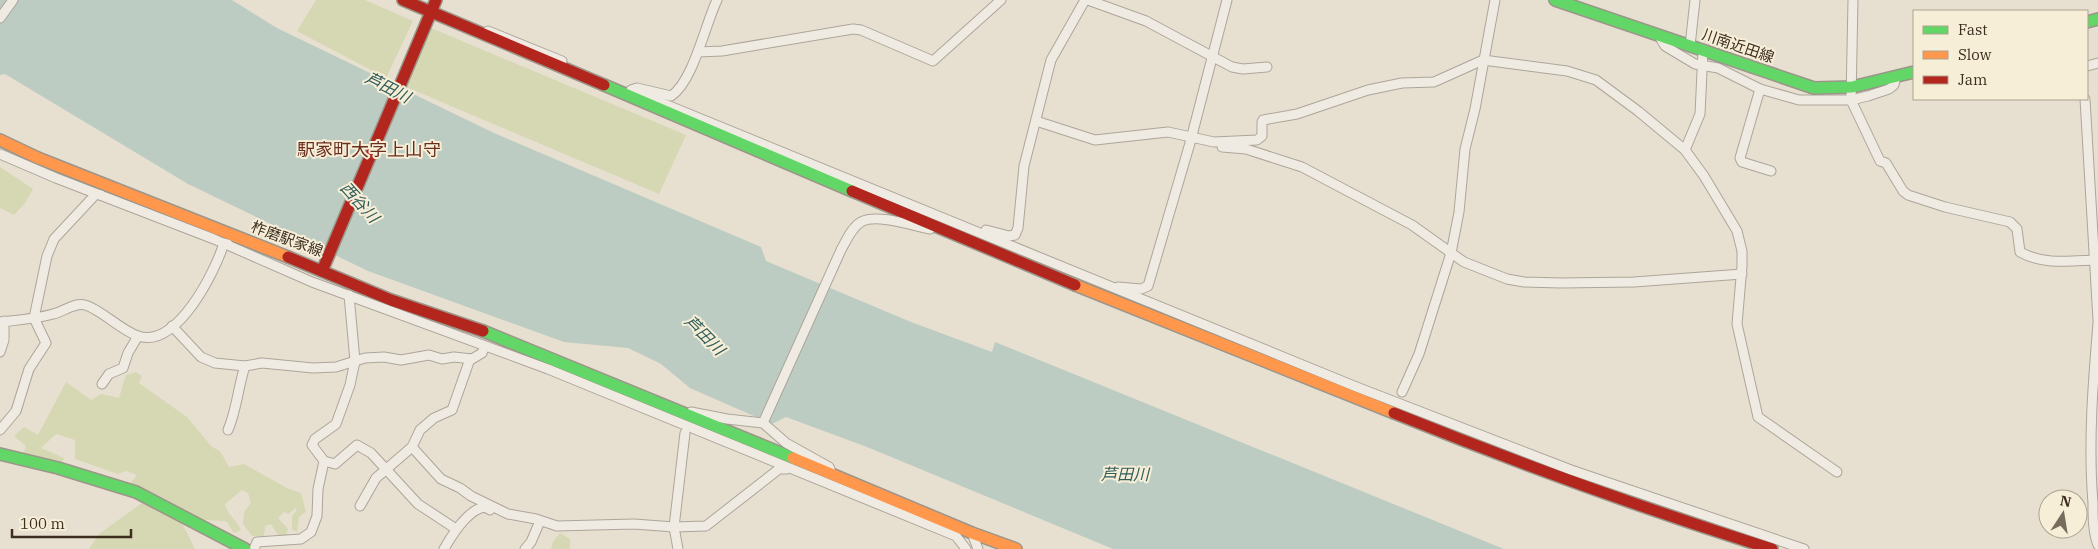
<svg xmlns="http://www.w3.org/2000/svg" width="2098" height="549" viewBox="0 0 2098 549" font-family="'IBM Plex Serif','Noto Sans JP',serif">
  <rect width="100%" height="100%" fill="#e7e0d1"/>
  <g fill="#d6d7b3">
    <polygon points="316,0 365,0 413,21 386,78 297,31"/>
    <polygon points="431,28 686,135 659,194 406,87"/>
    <polygon points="0,167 33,189 25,203 14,215 0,208"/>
    <path d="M136 372 142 376 139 383 187 417 212 447 220 451 229 467 244 464 287 488 301 493 306 512 299 517 297 532 292 529V516L297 510 295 508 289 514 284 512 278 518 288 529 286 536 278 535 271 524 265 526 264 536H252L243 524 244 512 251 503 248 493 242 490 225 504C227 515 237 520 241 530L234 533 226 521 204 520 155 494 130 484 137 475 126 471 118 474 75 459V440L56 434 41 448 64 458 61 465 23 455 26 446 14 436 24 427 38 435 66 382 91 400 101 394 119 398 126 375Z"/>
    <polygon points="142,503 182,523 195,549 89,549 99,534"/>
    <polygon points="560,533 570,539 570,549 551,549 553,542"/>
  </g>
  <polygon fill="#bcccc2" points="0,0 232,0 277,28 494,133 761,247 766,261 911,322 992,352 995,342 1504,549 1113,549 867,447 786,417 772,424 690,388 661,364 628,348 564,342 368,271 188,184 5,74 0,75"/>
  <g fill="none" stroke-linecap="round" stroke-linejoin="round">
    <defs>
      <g id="street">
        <polyline points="1088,0 1146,21 1232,67 1243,69 1267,67"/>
        <path d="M1853 0 1851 100 1880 161 1886 163 1903 191 1908 195 1945 207 2010 222 2017 229 2020 252C2043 265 2070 261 2095 260"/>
        <polyline points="0,18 13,0"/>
        <polyline points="488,31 562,61"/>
        <polyline points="1659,36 1665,46 1695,64 1718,68 1760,89 1799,100 1851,100 1868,96 1889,89 1894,85 1896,77"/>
        <polyline points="1690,46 1695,0"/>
        <polyline points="698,52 722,51 853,29 861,30 933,61 1001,0"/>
        <polyline points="2087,66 2098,63"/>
        <polyline points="1760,89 1740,158 1742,162 1771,171"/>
        <path d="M631 90 637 88 671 96C693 82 705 25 717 0"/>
        <polyline points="640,94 1354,386 1571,470 1804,549"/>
        <polyline points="2085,99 2098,320"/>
        <polyline points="1036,121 1095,140 1168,132 1214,142 1257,140 1262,136 1262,122 1263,120 1297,114 1368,90 1402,83 1434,82 1483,60 1567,71 1596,80 1638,111 1685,150 1704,176 1737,231 1742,251 1742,266 1737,324 1758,417 1837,472"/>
        <polyline points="1222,147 1246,149 1302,167 1412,225 1464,262 1507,279 1524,282 1561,283 1634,282 1742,274"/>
        <polyline points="1685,150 1700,114 1703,51"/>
        <polyline points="0,154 56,178 214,239 312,282 548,369 956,536 966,549"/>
        <polyline points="986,230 1009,236 1015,235 1018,228 1024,166 1051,60 1085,0"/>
        <polyline points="1118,287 1141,289 1148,286 1190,143 1227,0"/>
        <path d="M0 322C18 320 36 319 53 314 63 312 75 302 85 305 100 309 122 331 138 336 177 349 215 272 224 243L228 244"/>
        <path d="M2098 323C2093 383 2088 443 2093 503 2093 517 2093 533 2098 545"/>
        <polyline points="172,326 201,357 215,363 245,366 262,363 313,368 336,367 365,358 384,357 401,360 429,355 442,359 454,357 472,359 482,353 485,346"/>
        <polyline points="0,352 4,340 4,321"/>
        <polyline points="102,384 109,374 123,368 128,353 138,336"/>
        <polyline points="1402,392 1419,354 1451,253 1459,212 1465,149 1475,109 1495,0"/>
        <polyline points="691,412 727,419 763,423 786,443 829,467 830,469"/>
        <path d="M763 423 841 250C846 241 852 227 861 222 876 213 913 226 930 229L933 226"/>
        <polyline points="0,430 16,411 29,369 46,343 34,318 47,256 54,239 96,194 101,195"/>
        <path d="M228 430C237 409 238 387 245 366"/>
        <polyline points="412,447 441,479 460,488 471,496 508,514 536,519 557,526 634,524 674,527 706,526 779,469 787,469"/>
        <polyline points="324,461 335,464 357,445 371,453 418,504 456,529"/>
        <polyline points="360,506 376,478 412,447 420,430 434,418 452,410 470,359"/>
        <polyline points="972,533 978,549"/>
        <polyline points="254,549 257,542 301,539 311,532 317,516 318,489 324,461 312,445 315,439 336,424 350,385 355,361 349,295"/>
        <path d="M444 549C452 535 468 509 485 507L490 510"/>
        <polyline points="525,549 531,542 540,521"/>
        <polyline points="678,549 674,527 685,433"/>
      </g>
      <g id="fast">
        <polyline points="1555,0 1814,88 1852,87 1914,72"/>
        <polyline points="2087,22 2098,19"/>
        <polyline points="604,85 852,191"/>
        <polyline points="483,331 793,458"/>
        <polyline points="0,454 58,468 136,492 245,549"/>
      </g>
      <g id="slow">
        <polyline points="0,140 38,158 288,257"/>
        <polyline points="1075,285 1394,413"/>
        <polyline points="793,458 972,533 1016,549"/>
      </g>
      <g id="jam">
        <polyline points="403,0 604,85"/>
        <polyline points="852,191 1075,285"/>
        <polyline points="288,257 391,300 483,331"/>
        <polyline points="322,271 436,0"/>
        <path d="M1394 413C1518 463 1644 509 1772 549"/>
      </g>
    </defs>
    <use href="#street" stroke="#ada599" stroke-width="11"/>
    <use href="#fast" stroke="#9c958a" stroke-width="14"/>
    <use href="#slow" stroke="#9c958a" stroke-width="14"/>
    <use href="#jam" stroke="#9c958a" stroke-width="14"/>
    <use href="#street" stroke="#efebe3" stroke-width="9"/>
    <use href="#fast" stroke="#63d668" stroke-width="11"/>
    <use href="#slow" stroke="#ff974d" stroke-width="11"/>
    <use href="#jam" stroke="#b3261e" stroke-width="11"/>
  </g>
  <g text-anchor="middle" stroke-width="4" stroke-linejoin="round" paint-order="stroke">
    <g font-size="15" fill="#3d2e20" stroke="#f7eed8">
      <text transform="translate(1738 46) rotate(19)" y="5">川南近田線</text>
      <text transform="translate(287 239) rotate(20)" y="5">柞磨駅家線</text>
    </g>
    <g font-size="16" font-style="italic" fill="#2f5d5a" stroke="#f7eed8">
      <text transform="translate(388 87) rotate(27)" y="6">芦田川</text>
      <text transform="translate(360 202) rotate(48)" y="6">西谷川</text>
      <text transform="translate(705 335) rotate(45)" y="6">芦田川</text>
      <text x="1125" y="480">芦田川</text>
    </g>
    <g font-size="18" fill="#6b2e1e" stroke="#f7eed8">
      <text x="369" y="156">駅家町大字上山守</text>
    </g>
  </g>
  <rect x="1913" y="10" width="175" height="90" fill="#f7eed8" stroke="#ada18e"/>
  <rect x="1923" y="26" width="25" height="8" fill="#63d668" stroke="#ada18e"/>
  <text x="1958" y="35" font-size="15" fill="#3d2e20">Fast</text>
  <rect x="1923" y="51" width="25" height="8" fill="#ff974d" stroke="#ada18e"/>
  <text x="1958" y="60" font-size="15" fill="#3d2e20">Slow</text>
  <rect x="1923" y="76" width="25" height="8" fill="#b3261e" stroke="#ada18e"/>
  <text x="1958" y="85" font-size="15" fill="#3d2e20">Jam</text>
  <g transform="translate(2063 514) rotate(12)"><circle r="24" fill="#f7eed8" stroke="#ada18e"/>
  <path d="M0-4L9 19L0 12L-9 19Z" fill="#786c5e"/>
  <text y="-8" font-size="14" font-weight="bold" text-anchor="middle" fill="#3d2e20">N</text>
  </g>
  <path d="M12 529v8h119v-8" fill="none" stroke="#3d2e20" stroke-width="2.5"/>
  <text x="20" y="529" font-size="15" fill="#3d2e20" stroke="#f7eed8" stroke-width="4" paint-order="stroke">100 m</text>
</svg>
